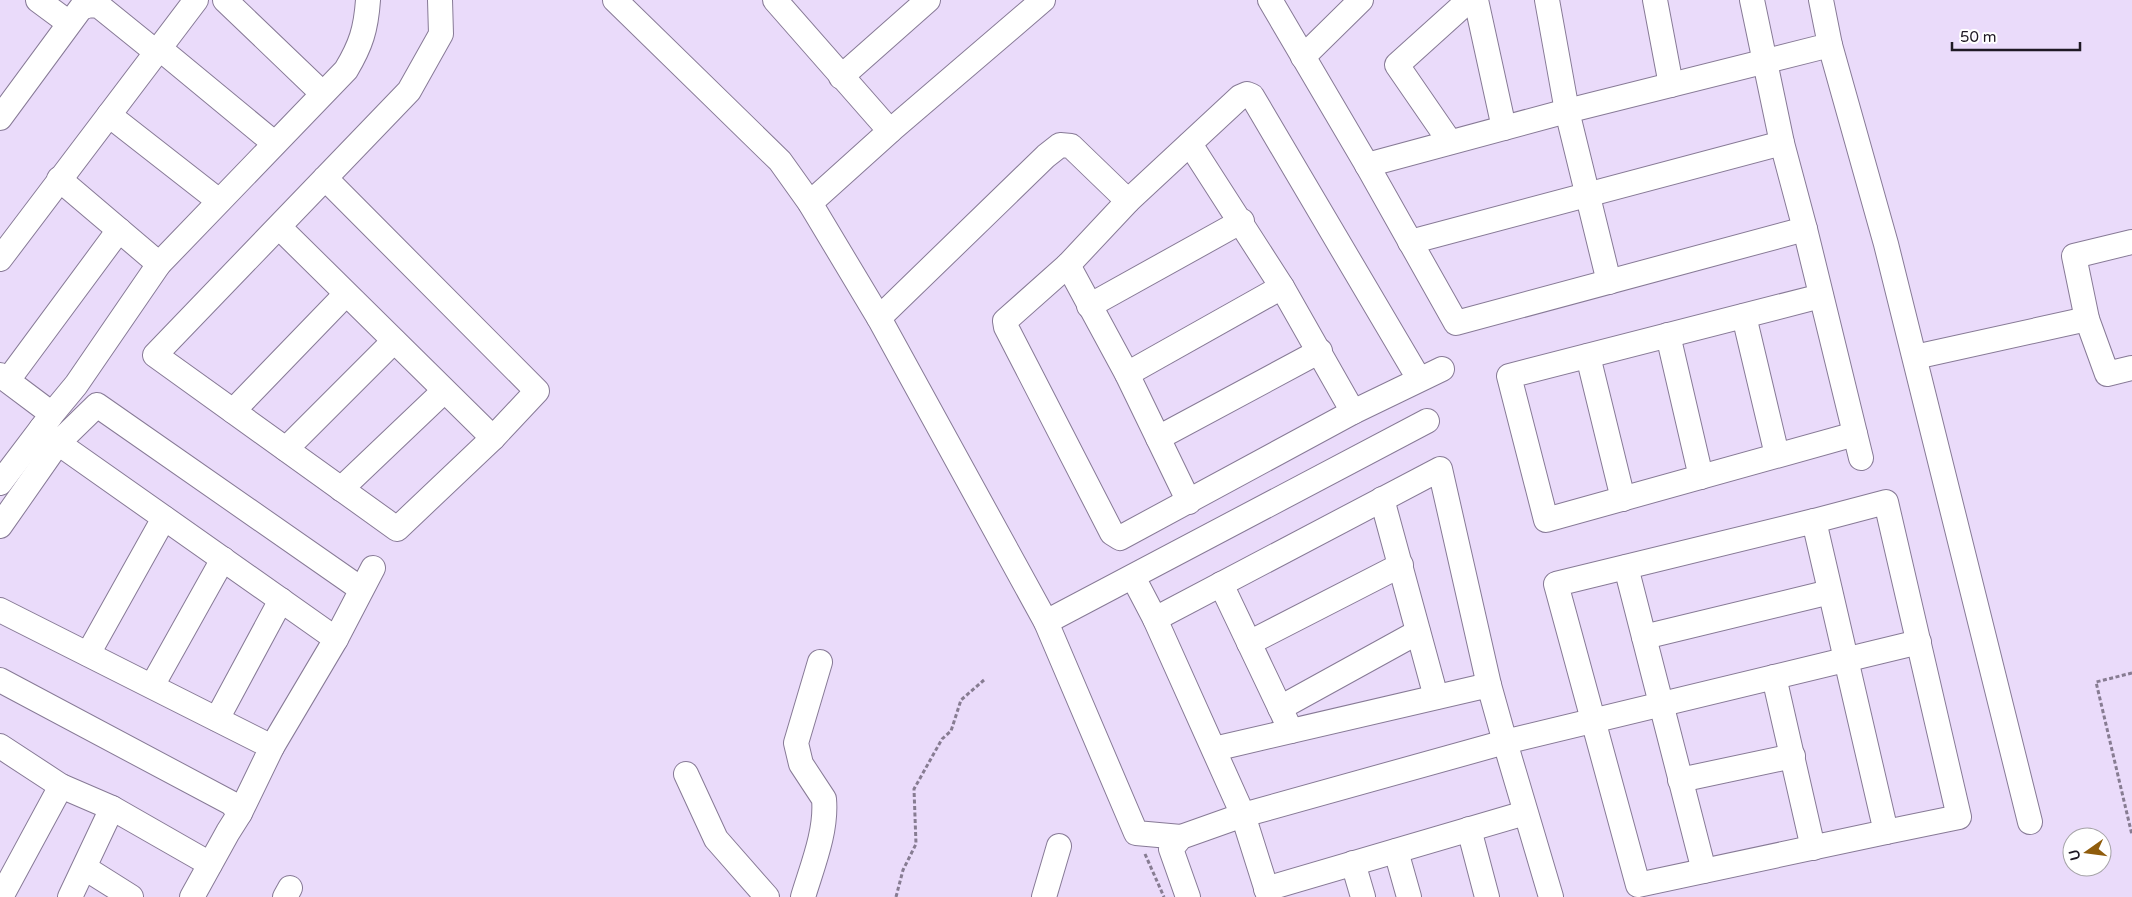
<svg xmlns="http://www.w3.org/2000/svg" width="2132" height="897" viewBox="0 0 2132 897" font-family="'Varela Round',sans-serif">
  <rect width="100%" height="100%" fill="#eadbfa"/>
  <g fill="none" stroke-linecap="round" stroke-linejoin="round">
    <defs>
      <g id="minor">
        <polyline points="38,0 69,23"/>
        <polyline points="225,0 322,93"/>
        <polyline points="615,0 780,161 810,203 879,318 1046,622 1136,833 1181,837"/>
        <polyline points="775,0 890,131 810,203"/>
        <polyline points="1270,0 1367,165 1456,323 1805,229"/>
        <polyline points="1476,0 1504,128"/>
        <polyline points="1547,0 1567,111 1609,282"/>
        <polyline points="1655,0 1671,85"/>
        <polyline points="1752,0 1782,143 1805,229 1861,458"/>
        <polyline points="1830,45 1886,244 2030,822"/>
        <polyline points="159,48 274,143"/>
        <polyline points="1303,57 1361,0"/>
        <polyline points="841,77 928,0"/>
        <polyline points="109,115 219,201"/>
        <polyline points="0,118 81,8 90,5 99,6 156,52"/>
        <polyline points="890,131 1043,0"/>
        <polyline points="1450,142 1397,65 1469,0"/>
        <polyline points="1190,144 1282,287 1353,412"/>
        <polyline points="1367,165 1567,111 1830,45 1821,0"/>
        <polyline points="325,178 537,391 493,438 397,529 155,355 409,91 441,34 440,0"/>
        <polyline points="59,179 159,264"/>
        <polyline points="279,227 493,438"/>
        <polyline points="1410,242 1782,143"/>
        <polyline points="2132,242 2074,256 2087,319 2107,374 2132,368"/>
        <polyline points="0,259 196,0"/>
        <polyline points="1068,265 1127,374 1189,502"/>
        <polyline points="1821,296 1509,376 1546,520 1855,434"/>
        <polyline points="1089,306 1242,221"/>
        <polyline points="1744,316 1777,455"/>
        <polyline points="879,318 1046,156 1060,145 1071,146 1128,201"/>
        <polyline points="1668,335 1701,477"/>
        <polyline points="1588,356 1623,499"/>
        <polyline points="1915,357 2087,319"/>
        <polyline points="1127,374 1282,287"/>
        <path d="M0 375 52 414 76 385 159 264 346 70C361 45 366 29 368 0"/>
        <polyline points="1419,379 1252,96 1247,94 1240,97 1128,201 1068,265 1005,321 1006,327 1112,533 1120,538 1353,412 1442,369"/>
        <polyline points="8,380 119,230"/>
        <polyline points="233,411 346,294"/>
        <polyline points="41,429 58,443 336,639"/>
        <polyline points="1158,438 1320,351"/>
        <polyline points="286,449 394,341"/>
        <polyline points="0,483 50,417"/>
        <polyline points="341,489 444,391"/>
        <polyline points="1382,499 1436,697"/>
        <polygon points="1814,521 1886,832 1638,885 1556,584"/>
        <polyline points="1814,521 1886,502 1959,817 1886,832"/>
        <polyline points="0,526 58,443 97,405 361,589"/>
        <polyline points="1626,567 1704,871"/>
        <polyline points="1133,577 1155,619 1243,815 1505,742 1551,897"/>
        <polyline points="1221,584 1291,731"/>
        <polyline points="0,610 272,747 240,813"/>
        <polyline points="1155,619 1440,469 1489,685"/>
        <polyline points="1046,622 1427,421"/>
        <polyline points="1644,637 1830,592"/>
        <polyline points="1249,643 1401,565"/>
        <polyline points="88,654 164,518"/>
        <polyline points="1774,677 1813,848"/>
        <polyline points="0,680 231,803 240,813 228,832 192,897"/>
        <polyline points="152,686 223,559"/>
        <polyline points="1280,708 1418,632"/>
        <polyline points="217,719 281,600"/>
        <polyline points="0,746 61,786 112,808 210,864"/>
        <polyline points="272,747 336,639 373,568"/>
        <polyline points="1214,749 1489,685 1505,742 1919,642"/>
        <polyline points="686,774 716,839 767,897"/>
        <polyline points="1680,780 1793,756"/>
        <polyline points="1469,829 1487,897"/>
        <polyline points="1396,851 1409,897"/>
        <polyline points="1353,863 1363,897"/>
        <polyline points="85,868 131,897"/>
        <polyline points="1266,889 1525,813"/>
        <polyline points="1,897 61,786"/>
        <polyline points="70,897 112,808"/>
        <polyline points="285,897 290,888"/>
        <path d="M803 897C812 867 827 831 824 799L801 764 796 743 820 662"/>
        <polyline points="1044,897 1059,846"/>
        <polyline points="1188,897 1171,849 1181,837 1243,815 1269,897"/>
      </g>
    </defs>
    <use href="#minor" stroke="#877a96" stroke-width="26"/>
    <g stroke="#877c92" stroke-width="3" stroke-dasharray="4 2.5" stroke-linecap="butt">
      <polyline points="2132,673 2096,682 2132,835"/>
      <polyline points="1145,854 1164,897"/>
      <polyline points="896,897 903,870 916,844 914,789 942,739 951,731 961,700 984,680"/>
    </g>
    <use href="#minor" stroke="#fff" stroke-width="24"/>
  </g>
  <g transform="translate(2087 852) rotate(256)"><circle r="24" fill="#ffffff" stroke="#a5a3a7"/>
  <path d="M0-4L9 19L0 12L-9 19Z" fill="#8f5c0c"/>
  <text y="-8" font-size="14" font-weight="bold" text-anchor="middle" fill="#1f1924">U</text>
  </g>
  <path d="M1952 42v8h128v-8" fill="none" stroke="#1f1924" stroke-width="2.5"/>
  <text x="1960" y="42" font-size="15" fill="#1f1924" stroke="#ffffff" stroke-width="4" paint-order="stroke">50 m</text>
</svg>
